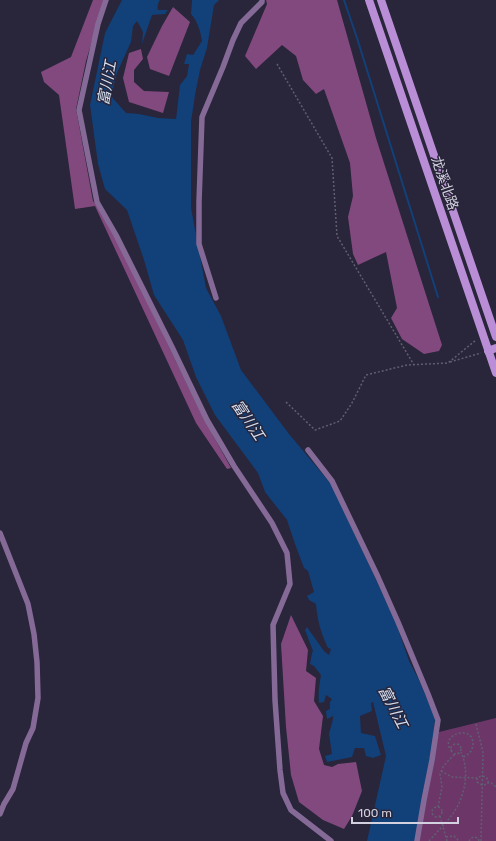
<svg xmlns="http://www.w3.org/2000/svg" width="496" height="841" viewBox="0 0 496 841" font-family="Rubik,'Noto Sans SC',sans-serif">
  <rect width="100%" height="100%" fill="#29253a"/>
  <polygon fill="#6c3768" points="496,718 496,841 418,841 421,816 439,732"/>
  <g fill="#82497e">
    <polygon points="93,0 104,0 86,61 76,109 93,201 96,205 115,236 205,421 231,468 227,469 196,423 95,206 75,209 59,95 44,82 41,72 71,57"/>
    <polygon points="266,0 337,0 376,138 442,345 439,351 424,354 402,339 391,318 397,308 386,252 358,265 353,254 348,217 353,196 350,163 324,89 316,94 303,80 296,56 282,45 256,69 245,56 267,4"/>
    <polygon points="173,7 190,22 169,76 150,69 147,57 162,26"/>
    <polygon points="141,49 143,59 134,70 134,82 144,91 169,92 163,113 129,102 123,78 129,53"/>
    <polygon points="291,615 308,650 306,671 316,678 314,701 323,716 319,749 324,765 332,767 338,764 356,762 362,791 352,816 344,829 323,820 299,802 291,775 286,727 281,644"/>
  </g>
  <path fill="#124078" d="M122 0H160C158 3 157 6 158 10H168L165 14 152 15 142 44 143 32 137 21 133 26 131 42 117 73 111 96 126 113 139 114 158 118 176 119 180 85 187 76 189 64H184L187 54 193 55 202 41C200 30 198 22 191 14L192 0H219L214 5 207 48 200 70 195 95 191 122V208L206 288 221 316 241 370 289 434 331 484 395 620 409 661 419 680 435 718 432 754 415 841H367L386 756 373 702 371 703 372 711 360 716 361 733 375 736 381 755 373 758 366 756 364 748H355L352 757 327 762 325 756 332 754 329 734 333 719V716L327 719 326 711 330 709V702L332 699 326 695 324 702 319 703C318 694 319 685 321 675L314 666 310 664 312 653 313 651 305 630 307 627 324 651 329 655 331 649 328 648C321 634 317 619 316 604L309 600 307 596 314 592 308 571 304 568 295 544 287 520 265 492 258 473 215 415 196 377 183 340 154 295 144 260 127 210 105 189 98 164 90 105 105 33Z"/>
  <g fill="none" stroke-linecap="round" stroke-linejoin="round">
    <polyline stroke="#124078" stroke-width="2" points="344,0 357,38 438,297"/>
    <g stroke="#615e71" stroke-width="1.5" stroke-dasharray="2 2" stroke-linecap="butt">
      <polyline points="277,64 332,158 337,236 414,365"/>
      <polyline points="450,362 481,353"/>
      <polyline points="286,402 315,430 340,421 352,403 366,375 407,365 448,363 476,340"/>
      <polyline points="476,724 483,752 481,841"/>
      <circle cx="456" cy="749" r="5"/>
      <path d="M452 751C437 736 474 722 473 745 472 752 468 755 463 757"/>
      <polyline points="441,771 452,777 477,778"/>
      <path d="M488 782V784L482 785 477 782V778L481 776C485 776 488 778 488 782H490L496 787"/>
      <circle cx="437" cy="812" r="5"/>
      <polyline points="438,807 442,787 440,774 443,767 448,761 455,754"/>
      <polyline points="440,816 447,841"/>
      <polyline points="446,837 454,836 459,841"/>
      <path d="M429 841C437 832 445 824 452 815 465 797 470 772 461 752"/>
      <polyline points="469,841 471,838 474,837 478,838 479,841"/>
    </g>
    <g stroke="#856a97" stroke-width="5.5">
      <polyline points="106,0 98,24 79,110 97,202 116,235 172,347 207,420 234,466 272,523 287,553 290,584 273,625 275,700 280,770 283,793 291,810 331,841"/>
      <polyline points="216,298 199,244 199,202 202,117 223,67 233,40 241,23 262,2 262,0"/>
      <polyline points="308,450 332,481 378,577 398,622 428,694 438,720 432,760 424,800 417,841"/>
      <polyline points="0,533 28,604 34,634 37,662 38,698 33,728 26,743 13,789 4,804 0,814"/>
    </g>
    <g stroke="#ba8ed7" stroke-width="8">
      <polyline points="369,0 496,373"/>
      <polyline points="381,0 496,337"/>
      <polyline points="488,351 496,348"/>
    </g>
  </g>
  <g text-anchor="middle" stroke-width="3" stroke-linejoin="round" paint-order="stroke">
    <g font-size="14" fill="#d3d1df" stroke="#29253a">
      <text transform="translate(445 183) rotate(71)" y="5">龙溪北路</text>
    </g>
    <g font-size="15" font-style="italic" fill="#d4e0f2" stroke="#29253a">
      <text transform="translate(107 83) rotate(-80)" y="5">富川江</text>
      <text transform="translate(248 420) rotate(56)" y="5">富川江</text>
      <text transform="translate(393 707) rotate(63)" y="5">富川江</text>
    </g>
  </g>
  <path d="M352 817v6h106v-6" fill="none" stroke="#d3d1df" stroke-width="2"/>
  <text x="358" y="817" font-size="12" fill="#d3d1df" stroke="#29253a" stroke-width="3" paint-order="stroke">100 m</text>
</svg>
